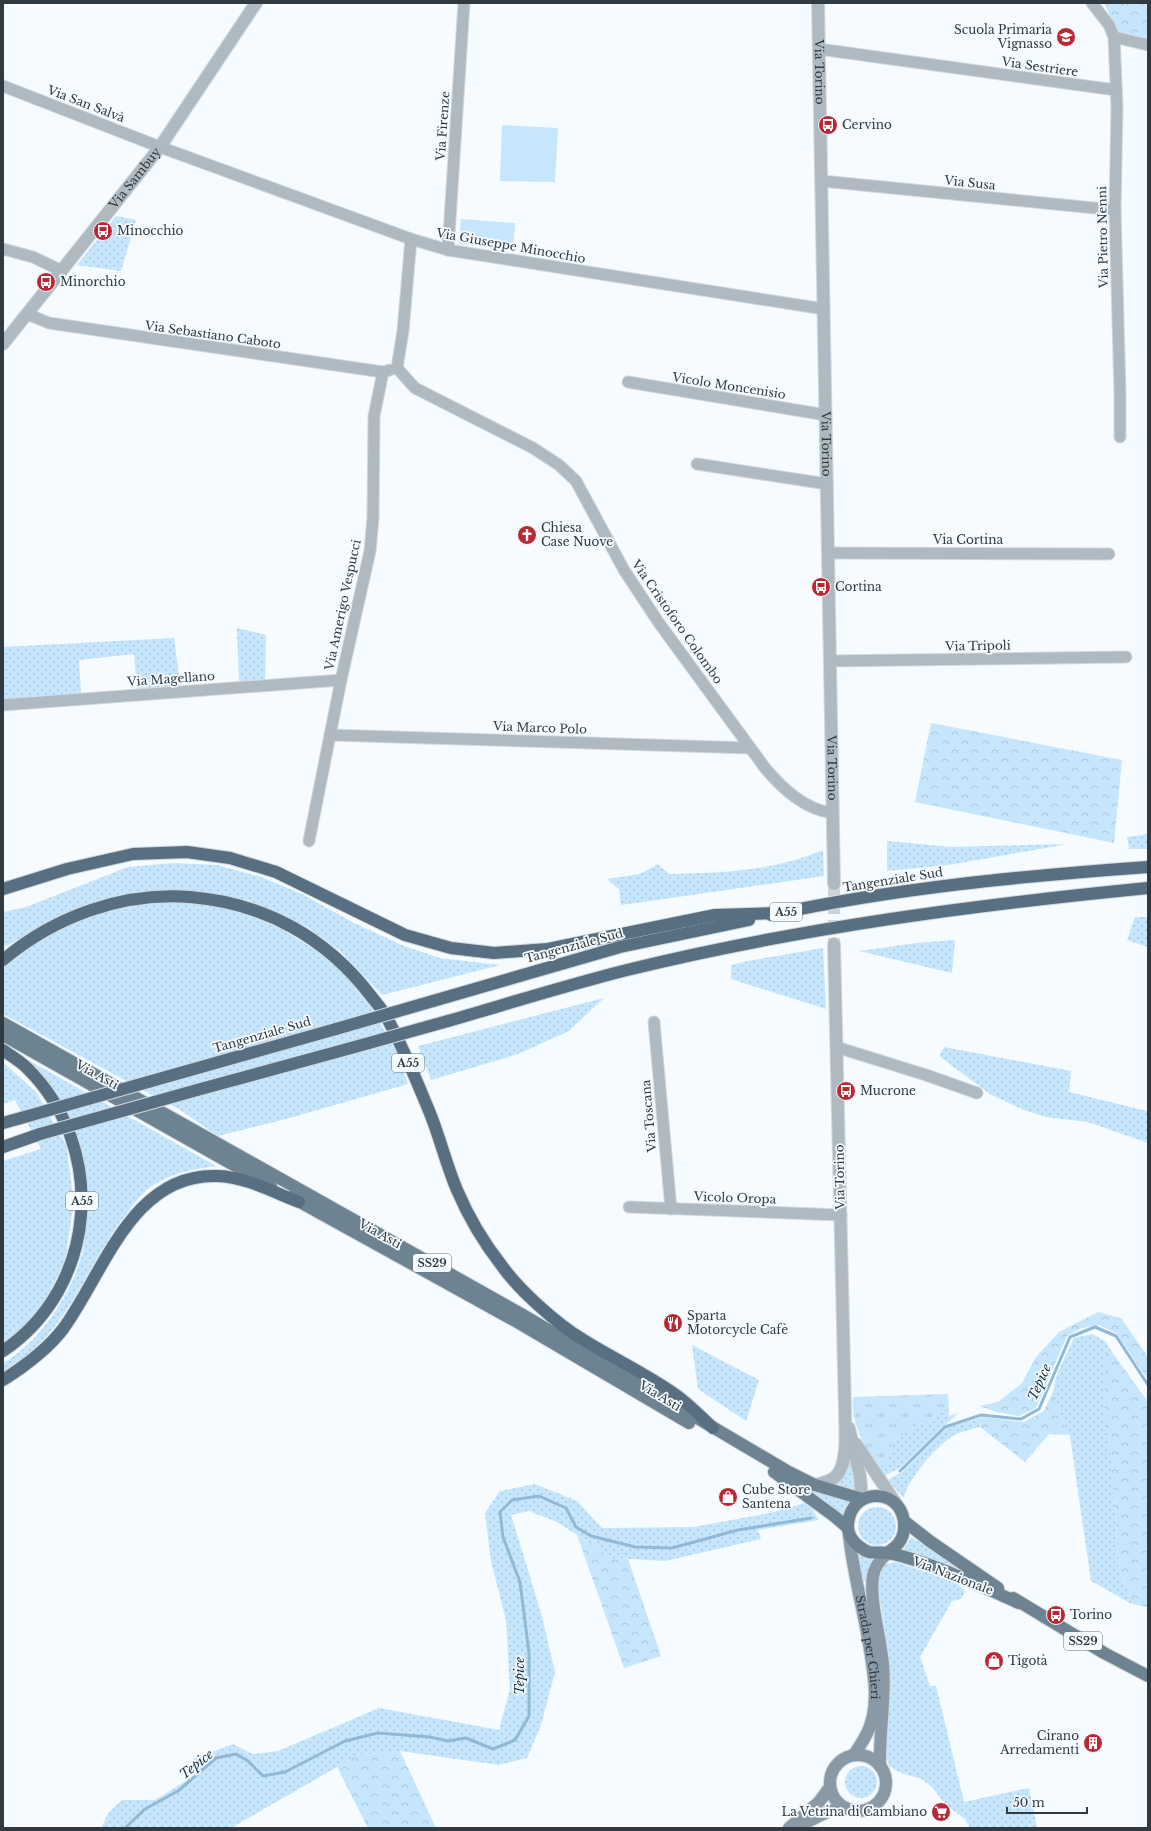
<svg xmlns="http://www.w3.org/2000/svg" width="1151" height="1831" viewBox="0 0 1151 1831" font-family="'Libre Baskerville',serif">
  <defs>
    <pattern id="grass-dots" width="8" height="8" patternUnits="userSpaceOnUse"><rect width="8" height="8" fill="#c6e6fd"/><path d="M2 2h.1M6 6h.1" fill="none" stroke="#aac6da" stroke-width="1.8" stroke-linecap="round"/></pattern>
    <pattern id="forest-crowns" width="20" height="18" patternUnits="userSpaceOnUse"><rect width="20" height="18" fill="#c6e6fd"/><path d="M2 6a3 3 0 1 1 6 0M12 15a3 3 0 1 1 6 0" fill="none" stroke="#aac6da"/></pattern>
    <pattern id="park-tufts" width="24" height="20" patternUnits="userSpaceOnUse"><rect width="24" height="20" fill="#c6e6fd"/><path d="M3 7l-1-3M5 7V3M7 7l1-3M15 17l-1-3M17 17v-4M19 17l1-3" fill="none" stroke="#aac6da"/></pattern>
  </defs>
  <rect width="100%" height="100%" fill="#f5fbff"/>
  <g fill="url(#grass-dots)">
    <polygon points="116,216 136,220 121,271 77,265"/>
    <polygon points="237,628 266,635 265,683 239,684"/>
    <polygon points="174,638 181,689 137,689 134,654 79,660 81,693 3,699 3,647"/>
    <polygon points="1148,834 1148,849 1129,849 1127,837"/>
    <polygon points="887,841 952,847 1068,844 949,865 887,871"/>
    <path d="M823 850 824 876 650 901 621 905 619 889 607 879 640 874 658 864 669 874C722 873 774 871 823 850Z"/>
    <polygon points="173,863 217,865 261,877 302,894 352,922 404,946 440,958 500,965 382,995 340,951 307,927 247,900 198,892 152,891 103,901 48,922 3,948 3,912 26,907 128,867"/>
    <path d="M173 902 211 905 249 915 283 930 319 952 348 977 368 1001 397 1054 408 1084 293 1117 218 1136 180 1110 3 1014V968C29 944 66 921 100 912 124 906 149 904 173 902Z"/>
    <polygon points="1135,917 1148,917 1148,947 1127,940"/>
    <polygon points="955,940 952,973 859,951 916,943"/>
    <polygon points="823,948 826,1009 731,979 731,965 748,961"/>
    <polygon points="604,998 569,1031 518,1054 431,1080 418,1046"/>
    <polygon points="944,1047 1071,1071 1069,1092 1147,1111 1148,1143 1088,1122 1046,1117 1021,1109 990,1094 939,1056"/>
    <path d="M30 1061 216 1166C194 1169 171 1173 152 1186 141 1193 128 1212 120 1222 83 1274 62 1341 3 1372V1363C38 1344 70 1296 81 1258 87 1236 87 1211 86 1189 85 1174 85 1155 79 1141 68 1115 47 1083 30 1061Z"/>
    <polygon points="3,1062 37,1093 66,1145 74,1201 65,1261 44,1303 13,1337 3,1344 3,1161 41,1149 15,1100 3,1104"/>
    <path d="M1092 1334 1105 1341 1112 1352 1105 1349 1119 1573 1127 1586 1132 1604 1091 1581 1070 1436C1063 1422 1054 1405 1054 1388 1055 1374 1068 1352 1074 1338Z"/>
    <polygon points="692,1345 759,1380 746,1421 698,1389"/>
    <polygon points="949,1407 949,1416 958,1413 900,1468 884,1476 878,1468 888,1461 893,1444 916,1425 930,1420"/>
    <path d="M983 1417 980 1427C972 1429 963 1431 956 1434 939 1443 907 1479 904 1498L888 1480 902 1472 946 1428Z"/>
    <polygon points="850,1463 854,1469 857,1491 832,1484"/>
    <polygon points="535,1484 577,1501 602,1528 694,1527 774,1512 808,1502 819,1520 758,1530 761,1539 665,1561 613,1558 557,1522 529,1511 511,1515 541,1613 555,1672 541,1725 527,1758 499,1765 400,1751 358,1755 231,1828 101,1828 109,1812 122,1800 155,1800 197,1774 193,1759 233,1744 253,1754 278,1751 379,1708 499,1730 510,1689 506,1620 491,1561 485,1513 500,1491"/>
    <polygon points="810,1486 851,1502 844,1513 844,1516 809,1490"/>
    <circle cx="877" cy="1526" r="19"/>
    <polygon points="911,1537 955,1564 958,1569 903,1551"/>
    <polygon points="857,1554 873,1561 866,1582 863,1580"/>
    <polygon points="896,1562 955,1582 965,1591 961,1599 952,1601 920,1657 930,1686 936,1686 964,1802 1029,1788 1037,1828 970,1828 965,1819 946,1805 932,1787 922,1779 901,1773 889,1766 886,1755 890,1700 890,1666 879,1592 879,1574 886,1564"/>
    <circle cx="861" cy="1782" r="16"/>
  </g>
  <g fill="url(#forest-crowns)">
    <polygon points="1104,3 1148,3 1148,42 1117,35 1116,28"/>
    <polygon points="931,723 1122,760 1114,843 915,802"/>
    <polygon points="1098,1312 1121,1318 1148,1357 1148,1380 1116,1333 1099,1325 1082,1328 1067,1336 1036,1408 1019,1416 997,1412 979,1406 998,1402 1022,1383 1036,1357 1059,1332"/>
    <polygon points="1105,1349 1112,1352 1148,1402 1148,1607 1132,1604 1127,1586 1119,1573 1115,1505 1105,1409"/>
    <polygon points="1054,1389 1061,1418 1070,1435 1049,1434 1025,1462 980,1427 983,1417 1024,1422 1044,1411"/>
    <polygon points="577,1535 613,1558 628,1559 661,1656 624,1668"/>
    <polygon points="400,1751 436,1828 368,1828 337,1767 358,1755"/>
  </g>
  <path fill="url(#park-tufts)" d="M948 1394 949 1407 930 1420 916 1425 893 1444 888 1461 878 1468C865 1447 850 1422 853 1397Z"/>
  <g fill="#c6e6fd">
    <polygon points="502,125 558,128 555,182 500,181"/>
    <polygon points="461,219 515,223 513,249 459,244"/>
  </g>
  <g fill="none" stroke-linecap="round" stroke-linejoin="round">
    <g stroke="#90b9d6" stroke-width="3">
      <polyline points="900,1471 945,1427 981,1415 1021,1419 1039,1409 1070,1337 1095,1327 1116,1336 1148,1385"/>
      <polyline points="125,1828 145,1809 178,1791 216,1758 236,1754 248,1761 263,1776 285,1772 345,1741 378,1733 430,1737 448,1741 466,1738 493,1749 515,1740 529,1716 529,1653 520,1582 503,1537 500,1512 512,1500 539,1496 566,1508 576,1527 591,1536 635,1547 672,1548 738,1530 811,1518"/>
    </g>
    <polyline stroke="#cdd4d9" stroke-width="12" stroke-dasharray="12 6" stroke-linecap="butt" points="834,884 834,944"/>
    <defs>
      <g id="minor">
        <polyline points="1092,3 1109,25 1114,37 1117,107 1115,210 1120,393 1120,437"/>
        <polyline points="1114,37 1148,45"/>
        <polyline points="819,49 1116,90"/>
        <polyline points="3,86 160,147 411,239 448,250 824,309"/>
        <polyline points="822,181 1115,210"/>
        <path d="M411 239 403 331 397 368 415 388 533 448 559 465 576 481 624 570 659 623 765 768C783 789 804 809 832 813"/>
        <polyline points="3,249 33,257 62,271"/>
        <polyline points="448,250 464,3"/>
        <polyline points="27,314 49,323 383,372 390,370"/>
        <polyline points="628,382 826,415"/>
        <polyline points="697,464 827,484"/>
        <polyline points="828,553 1109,554"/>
        <polyline points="830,661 1126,657"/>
        <polyline points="3,705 341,680"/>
        <polyline points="330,735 750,748"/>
        <polyline points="309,841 341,680 370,551 373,518 374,416 383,372"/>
        <polyline points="654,1022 671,1209"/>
        <polyline points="836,1047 926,1075 977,1093"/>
        <polyline points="629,1207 841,1215"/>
      </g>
      <g id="tertiary">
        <path id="s1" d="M818 3 834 884"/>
        <path id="s2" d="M3 344 160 147 256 3"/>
        <polyline points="849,1428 860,1476 862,1499"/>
        <polyline points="856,1444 895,1502"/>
        <path d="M815 1485C822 1483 830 1482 835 1477 849 1465 845 1428 845 1411L834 944"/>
      </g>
      <g id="secondary">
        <path id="s3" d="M849 1535C853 1572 863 1608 869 1644 873 1670 879 1697 871 1723 868 1735 860 1745 854 1755"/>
        <circle cx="858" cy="1783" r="28"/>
        <path d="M880 1766C879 1732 886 1698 883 1665 881 1639 869 1600 873 1576 874 1567 881 1559 887 1553"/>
        <path d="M797 1827C813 1820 829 1808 846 1808"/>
        <polyline points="789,1828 819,1802 830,1787"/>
      </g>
      <g id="primary">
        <polyline points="3,1023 523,1315 787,1471 815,1485 862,1499"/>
        <polyline points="3,1035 271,1186"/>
        <polyline points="291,1197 519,1323 689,1423"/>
        <polyline points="774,1472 834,1516 848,1528"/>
        <polyline points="904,1521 931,1542 998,1588"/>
        <path d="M887 1553C896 1547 903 1541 904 1529 907 1487 851 1485 848 1524 847 1534 852 1541 860 1547 871 1556 876 1551 888 1553 900 1555 912 1559 924 1563 956 1574 988 1589 1019 1603"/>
        <polyline points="1013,1598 1104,1653 1148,1676"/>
      </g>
      <g id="motorway">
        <polyline points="3,889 67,869 133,854 187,852 230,858 276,872 405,935 451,948 494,953 548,949 715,915 777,913"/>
        <path d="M771 915C895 888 1022 876 1148 867"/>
        <path d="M3 960C55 916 123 892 190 897 264 903 326 937 371 996 377 1004 384 1011 388 1020 403 1047 415 1077 427 1106 439 1133 445 1162 457 1190 468 1216 484 1243 502 1266 519 1290 557 1324 582 1339 612 1358 647 1374 676 1395 689 1404 701 1417 713 1428"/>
        <polyline points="433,1001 620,947 749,920"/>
        <path d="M448 1021C507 1004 567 985 627 970 798 928 973 905 1148 888"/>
        <path d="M3 1050C11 1056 20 1061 27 1068 108 1148 98 1287 3 1351"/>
        <polyline points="148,1082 336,1029"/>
        <polyline points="197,1090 351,1048"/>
        <polyline points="3,1123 21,1118"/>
        <polyline points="3,1147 40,1134"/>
        <path d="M3 1380C25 1366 47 1350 63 1329 104 1273 132 1172 218 1176 246 1177 273 1192 299 1202"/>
      </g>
    </defs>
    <use href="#minor" stroke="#d1d8dd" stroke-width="13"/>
    <use href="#tertiary" stroke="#d1d8dd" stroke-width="14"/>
    <use href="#secondary" stroke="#d1d8dd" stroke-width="14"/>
    <use href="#primary" stroke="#d1d8dd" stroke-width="14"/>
    <use href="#motorway" stroke="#d1d8dd" stroke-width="14"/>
    <use href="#minor" stroke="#aeb9c1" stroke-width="11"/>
    <use href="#tertiary" stroke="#aeb9c1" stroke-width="12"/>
    <use href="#secondary" stroke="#8999a6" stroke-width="12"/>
    <use href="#primary" stroke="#6e8391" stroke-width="12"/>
    <use href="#motorway" stroke="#576f80" stroke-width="12"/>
    <defs>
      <g id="motorway-bridge">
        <polyline points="336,1029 433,1001"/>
        <polyline points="351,1048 448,1021"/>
        <polyline points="21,1118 148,1082"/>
        <polyline points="40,1134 197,1090"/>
      </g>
    </defs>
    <use href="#motorway-bridge" stroke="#d1d8dd" stroke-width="14" stroke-linecap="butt"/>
    <use href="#motorway-bridge" stroke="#576f80" stroke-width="12"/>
  </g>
  <defs>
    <symbol id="school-disc" viewBox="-11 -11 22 22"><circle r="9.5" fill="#b92834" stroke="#f5fbff"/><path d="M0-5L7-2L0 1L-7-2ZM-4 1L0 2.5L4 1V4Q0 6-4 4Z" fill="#fff"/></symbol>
    <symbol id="bus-disc" viewBox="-11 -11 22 22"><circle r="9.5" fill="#b92834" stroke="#f5fbff"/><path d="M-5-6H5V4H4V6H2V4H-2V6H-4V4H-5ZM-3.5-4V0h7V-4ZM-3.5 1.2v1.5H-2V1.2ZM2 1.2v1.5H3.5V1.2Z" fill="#fff"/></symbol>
    <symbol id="church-disc" viewBox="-11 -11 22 22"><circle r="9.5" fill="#b92834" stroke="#f5fbff"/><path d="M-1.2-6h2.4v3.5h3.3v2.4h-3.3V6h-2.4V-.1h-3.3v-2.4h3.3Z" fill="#fff"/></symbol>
    <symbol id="restaurant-disc" viewBox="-11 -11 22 22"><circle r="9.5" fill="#b92834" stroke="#f5fbff"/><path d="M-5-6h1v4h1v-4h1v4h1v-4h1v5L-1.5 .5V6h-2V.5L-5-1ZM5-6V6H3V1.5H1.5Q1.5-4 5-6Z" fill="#fff"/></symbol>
    <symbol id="shop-disc" viewBox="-11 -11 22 22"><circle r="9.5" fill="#b92834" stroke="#f5fbff"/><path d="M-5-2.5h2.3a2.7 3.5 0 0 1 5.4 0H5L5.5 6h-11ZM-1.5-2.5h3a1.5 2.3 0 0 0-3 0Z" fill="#fff"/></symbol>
    <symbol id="building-disc" viewBox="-11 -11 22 22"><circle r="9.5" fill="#b92834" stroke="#f5fbff"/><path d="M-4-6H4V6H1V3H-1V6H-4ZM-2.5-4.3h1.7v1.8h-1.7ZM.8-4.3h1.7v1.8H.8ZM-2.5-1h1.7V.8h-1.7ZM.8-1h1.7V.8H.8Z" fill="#fff"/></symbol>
    <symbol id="supermarket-disc" viewBox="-11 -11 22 22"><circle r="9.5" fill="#b92834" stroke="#f5fbff"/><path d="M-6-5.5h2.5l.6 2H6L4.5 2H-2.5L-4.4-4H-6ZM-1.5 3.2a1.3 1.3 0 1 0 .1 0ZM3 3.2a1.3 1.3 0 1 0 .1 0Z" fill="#fff"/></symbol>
  </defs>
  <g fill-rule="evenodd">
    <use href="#school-disc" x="1055" y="26" width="22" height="22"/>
    <use href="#bus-disc" x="817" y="114" width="22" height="22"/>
    <use href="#bus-disc" x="92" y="220" width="22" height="22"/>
    <use href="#bus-disc" x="35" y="271" width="22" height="22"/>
    <use href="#church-disc" x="516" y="524" width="22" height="22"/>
    <use href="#bus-disc" x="810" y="576" width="22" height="22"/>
    <use href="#bus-disc" x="835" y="1080" width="22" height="22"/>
    <use href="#restaurant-disc" x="662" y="1312" width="22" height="22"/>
    <use href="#shop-disc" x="717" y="1486" width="22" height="22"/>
    <use href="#bus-disc" x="1045" y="1604" width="22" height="22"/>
    <use href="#shop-disc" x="983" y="1650" width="22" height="22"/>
    <use href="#building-disc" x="1082" y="1732" width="22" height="22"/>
    <use href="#supermarket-disc" x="930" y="1801" width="22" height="22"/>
  </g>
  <g text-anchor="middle" stroke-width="3.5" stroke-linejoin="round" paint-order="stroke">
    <g fill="#f5fbff" stroke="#6a747b" stroke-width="1">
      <rect x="770" y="903" width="32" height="18" rx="3"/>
      <rect x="392" y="1054" width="32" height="18" rx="3"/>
      <rect x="66" y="1192" width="32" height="18" rx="3"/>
      <rect x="413" y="1254" width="38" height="18" rx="3"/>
      <rect x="1064" y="1632" width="38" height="18" rx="3"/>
    </g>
    <g font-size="11" font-weight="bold" fill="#2f3a42">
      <text x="786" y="916">A55</text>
      <text x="408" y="1067">A55</text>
      <text x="82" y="1205">A55</text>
      <text x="432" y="1267">SS29</text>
      <text x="1083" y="1645">SS29</text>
    </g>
    <g font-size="12" fill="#2f3a42" stroke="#f5fbff" text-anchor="start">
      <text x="1052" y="34" text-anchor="end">Scuola Primaria<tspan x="1052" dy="14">Vignasso</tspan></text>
      <text x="842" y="129">Cervino</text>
      <text x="117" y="235">Minocchio</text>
      <text x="60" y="286">Minorchio</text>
      <text x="541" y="532">Chiesa<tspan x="541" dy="14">Case Nuove</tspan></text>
      <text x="835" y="591">Cortina</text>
      <text x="860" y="1095">Mucrone</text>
      <text x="687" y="1320">Sparta<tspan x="687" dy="14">Motorcycle Cafè</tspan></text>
      <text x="742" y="1494">Cube Store<tspan x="742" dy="14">Santena</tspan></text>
      <text x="1070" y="1619">Torino</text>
      <text x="1008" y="1665">Tigotà</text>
      <text x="1079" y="1740" text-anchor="end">Cirano<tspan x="1079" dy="14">Arredamenti</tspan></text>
      <text x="927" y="1816" text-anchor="end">La Vetrina di Cambiano</text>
    </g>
    <g font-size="12" fill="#2f3a42" stroke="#f5fbff">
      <text transform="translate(1040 67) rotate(8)" y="4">Via Sestriere</text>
      <text dy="4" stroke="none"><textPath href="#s1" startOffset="69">Via Torino</textPath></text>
      <text transform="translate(86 104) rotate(21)" y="4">Via San Salvà</text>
      <text transform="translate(443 126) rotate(-86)" y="4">Via Firenze</text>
      <text dy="4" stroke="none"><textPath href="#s2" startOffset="212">Via Sambuy</textPath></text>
      <text transform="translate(970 183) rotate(6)" y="4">Via Susa</text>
      <text transform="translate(1103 237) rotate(-91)" y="4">Via Pietro Nenni</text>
      <text transform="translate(511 246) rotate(10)" y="4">Via Giuseppe Minocchio</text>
      <text transform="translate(213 335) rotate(8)" y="4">Via Sebastiano Caboto</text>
      <text transform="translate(729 386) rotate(9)" y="4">Vicolo Moncenisio</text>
      <text dy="4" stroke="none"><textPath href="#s1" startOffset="441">Via Torino</textPath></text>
      <text x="968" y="544">Via Cortina</text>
      <text transform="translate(343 605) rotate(-78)" y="4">Via Amerigo Vespucci</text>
      <text transform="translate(677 622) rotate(55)" y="4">Via Cristoforo Colombo</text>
      <text transform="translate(978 646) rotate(-1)" y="4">Via Tripoli</text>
      <text transform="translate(171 679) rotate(-4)" y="4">Via Magellano</text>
      <text transform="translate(540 728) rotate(2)" y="4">Via Marco Polo</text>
      <text dy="4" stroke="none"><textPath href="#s1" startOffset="765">Via Torino</textPath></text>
      <text transform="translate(893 880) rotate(-9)" y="4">Tangenziale Sud</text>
      <text transform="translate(574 946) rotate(-15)" y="4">Tangenziale Sud</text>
      <text transform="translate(262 1035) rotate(-16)" y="4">Tangenziale Sud</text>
      <text transform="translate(97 1075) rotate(29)" y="4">Via Asti</text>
      <text transform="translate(649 1116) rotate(-95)" y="4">Via Toscana</text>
      <text transform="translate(840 1177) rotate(-91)" y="4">Via Torino</text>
      <text transform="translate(735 1198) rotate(2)" y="4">Vicolo Oropa</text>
      <text transform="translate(380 1234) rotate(29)" y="4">Via Asti</text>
      <text transform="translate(660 1396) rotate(31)" y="4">Via Asti</text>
      <text transform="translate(953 1576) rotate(21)" y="4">Via Nazionale</text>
      <text dy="4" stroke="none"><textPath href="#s3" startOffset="114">Strada per Chieri</textPath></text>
    </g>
    <g font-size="13" font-style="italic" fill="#0d2f44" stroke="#f5fbff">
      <text transform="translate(1039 1382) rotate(-66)" y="5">Tepice</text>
      <text transform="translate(519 1676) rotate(-90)" y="5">Tepice</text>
      <text transform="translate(196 1764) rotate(-38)" y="5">Tepice</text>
    </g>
  </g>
  <rect width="1151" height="1831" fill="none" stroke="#2f3a42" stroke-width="8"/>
  <path d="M1007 1807v6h80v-6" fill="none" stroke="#2f3a42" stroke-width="2"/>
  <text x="1013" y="1807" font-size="12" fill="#2f3a42" stroke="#f5fbff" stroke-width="3" paint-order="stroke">50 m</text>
</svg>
